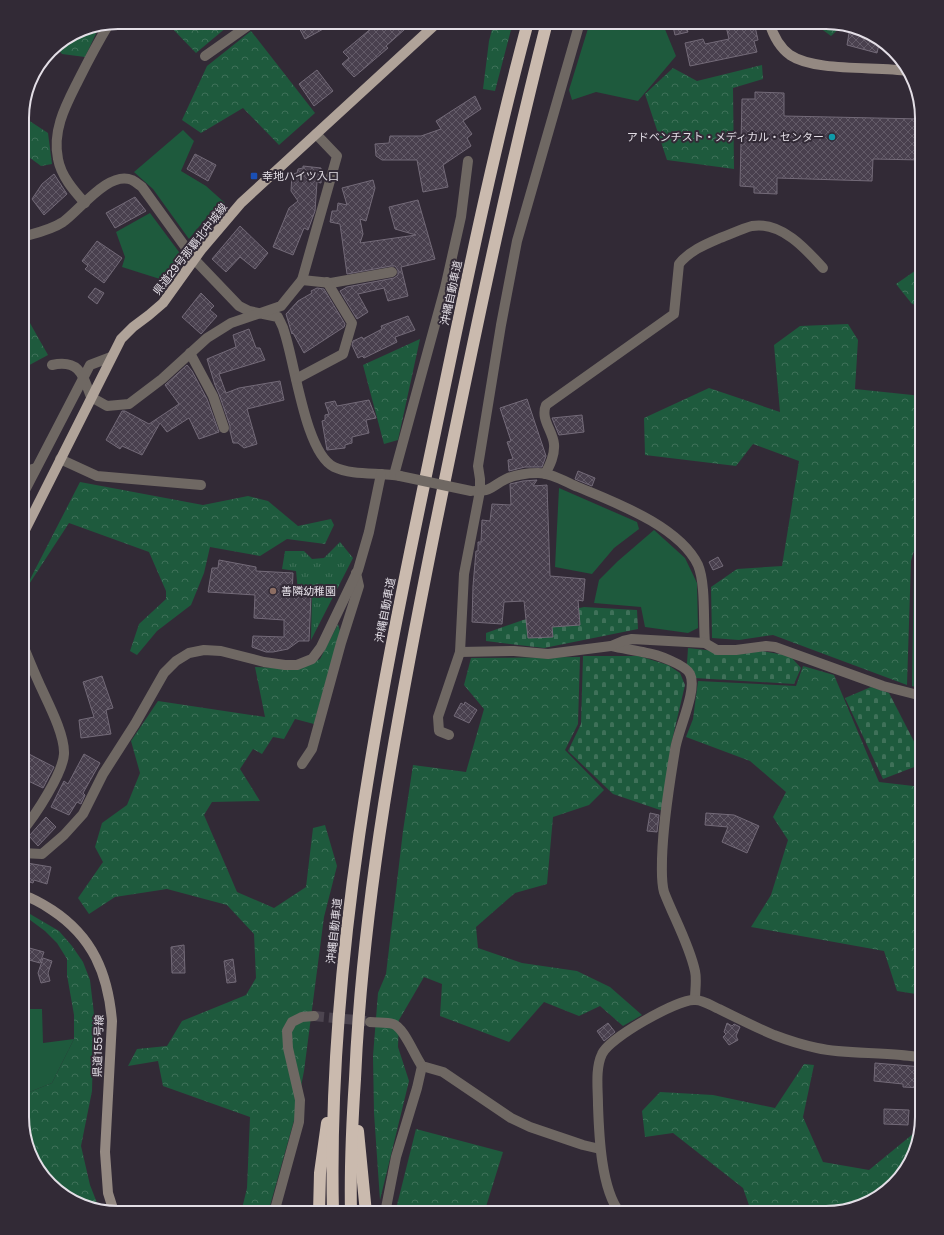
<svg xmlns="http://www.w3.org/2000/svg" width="944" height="1235" viewBox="0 0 944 1235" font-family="'Public Sans','Noto Sans JP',sans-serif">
  <defs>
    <pattern id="forest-crowns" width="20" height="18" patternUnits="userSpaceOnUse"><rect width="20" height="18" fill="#1e5a3d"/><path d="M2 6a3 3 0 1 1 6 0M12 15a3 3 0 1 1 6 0" fill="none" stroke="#3f7159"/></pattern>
    <pattern id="cemetery-stones" width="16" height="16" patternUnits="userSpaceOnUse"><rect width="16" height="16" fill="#1e5a3d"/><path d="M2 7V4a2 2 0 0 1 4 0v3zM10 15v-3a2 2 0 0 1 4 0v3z" fill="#3f7159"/></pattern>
    <pattern id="park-tufts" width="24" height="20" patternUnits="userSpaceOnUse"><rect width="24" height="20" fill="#1e5a3d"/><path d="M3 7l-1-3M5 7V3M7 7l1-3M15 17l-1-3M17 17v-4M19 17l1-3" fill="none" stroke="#3f7159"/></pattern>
    <pattern id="building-cross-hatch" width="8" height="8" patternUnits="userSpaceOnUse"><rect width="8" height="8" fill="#49404e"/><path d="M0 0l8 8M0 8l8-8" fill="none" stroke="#635b68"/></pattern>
  </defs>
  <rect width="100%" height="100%" fill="#322a36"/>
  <g fill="#1e5a3d">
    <polygon points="590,22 662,22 676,56 638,101 596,92 572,100 569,90"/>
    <polygon points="183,130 194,141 181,171 206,186 225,203 211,212 189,239 153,189 134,172"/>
    <polygon points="150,213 179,252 179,259 163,280 122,267 125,257 116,232"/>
    <polygon points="559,488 637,522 639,529 614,548 592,574 555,567"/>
    <polygon points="654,530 685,558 697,583 698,628 688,633 645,627 641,607 594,603 599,580 618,561"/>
    <polygon points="22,1009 42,1009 43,1043 74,1039 52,1083 22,1095"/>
  </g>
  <g fill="url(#forest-crowns)">
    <polygon points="166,22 233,22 196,53"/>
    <polygon points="494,22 513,22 495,91 483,89 489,41"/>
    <polygon points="812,22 832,22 843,25 831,36"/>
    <polygon points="100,25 85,57 62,54 55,46 81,29"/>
    <polygon points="251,31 315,113 279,145 243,108 201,133 182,120 207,66"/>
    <polygon points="762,65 763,79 733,88 734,169 667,160 645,94 673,68 697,81"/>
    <polygon points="22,116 48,133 52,164 41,166 22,152"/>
    <polygon points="922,266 922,306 912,304 896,284"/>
    <polygon points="22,309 48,355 22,369"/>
    <polygon points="848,324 858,340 855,389 922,396 922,524 911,561 907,685 773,635 739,640 712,638 711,587 737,569 782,566 799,461 753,444 736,466 645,455 644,418 709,388 780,412 774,345 800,326"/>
    <polygon points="420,339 398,440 384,444 363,365"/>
    <polygon points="80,482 203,505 248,496 268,501 298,526 331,519 334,525 325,544 287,539 260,556 210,547 204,573 191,605 157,631 137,655 130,651 139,624 166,599 166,591 149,552 69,523 22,595"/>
    <polygon points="338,624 340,631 314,724 295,719 284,739 273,737 262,754 253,749 240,769 260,801 212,802 204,815 237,892 274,908 306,887 313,828 325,825 337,866 324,917 304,1071 295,1117 268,1213 241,1213 247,1188 250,1117 163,1086 158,1061 128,1066 137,1049 167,1046 182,1021 246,995 256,978 254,934 227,905 167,889 115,897 89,914 78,898 103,862 95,847 102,823 127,805 140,773 131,741 158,701 265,717 255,667 299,669 320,659"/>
    <polygon points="580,657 578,724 565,750 604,790 589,805 553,817 547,884 515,893 476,927 478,948 522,963 577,971 610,987 642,1015 623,1026 600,1006 579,1016 544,1002 509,1042 440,1016 442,984 424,977 399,1020 398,1047 409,1081 380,1200 374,1113 373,1056 378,993 386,974 403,831 413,765 466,772 484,709 464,685 471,658"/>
    <polygon points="803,666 834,675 879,782 922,787 922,995 897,991 884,951 751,927 771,895 788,840 773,817 786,792 750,761 686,737 693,719 698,681 796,686"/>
    <polygon points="22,912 30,914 59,931 72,946 83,962 90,980 94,1014 92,1091 81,1146 90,1185 99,1208 70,1200 38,1170 22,1117 22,1095 52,1083 74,1039 74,1015 67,975 67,959 57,943 45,931 22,914"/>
    <polygon points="804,1064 814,1065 803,1117 823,1162 869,1170 919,1129 909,1165 879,1197 827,1213 754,1213 751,1211 743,1188 673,1133 645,1137 642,1111 660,1092 713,1095 775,1108"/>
    <polygon points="416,1129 503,1152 484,1213 395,1213"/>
  </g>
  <g fill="url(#cemetery-stones)">
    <polygon points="922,536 922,689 912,686 914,565"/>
    <polygon points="584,607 637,610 638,629 544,648 486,641 486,633 523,620"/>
    <polygon points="688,648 741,654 762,651 790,656 801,668 794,684 694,678 687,664"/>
    <polygon points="583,656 639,656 668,665 680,673 685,685 671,745 663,811 613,794 568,751 581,724"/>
    <polygon points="871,687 889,693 922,757 922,764 883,779 845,698"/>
  </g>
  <polygon fill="url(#park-tufts)" points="340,542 353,558 311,640 312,593 298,591 296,571 282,569 285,551 304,551 312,559 324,558"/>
  <g fill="url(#building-cross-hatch)" stroke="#736a78">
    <polygon points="296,22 336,22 305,39"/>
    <polygon points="379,22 413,22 386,46 388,48 354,77 342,64 349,58 343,52"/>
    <polygon points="672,22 685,22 688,32 675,35"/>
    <polygon points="725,22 754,22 758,40 754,41 757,52 690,66 685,43 703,39 705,44 729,39"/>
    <polygon points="850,27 874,35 880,40 877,53 847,45"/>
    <polygon points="317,70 333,91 314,106 299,84"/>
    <polygon points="755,92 784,93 784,116 922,119 922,160 873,159 872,181 777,178 777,194 754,193 754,187 740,186 742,99 755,99"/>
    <polygon points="475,96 481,109 463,121 472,134 467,138 471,146 443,165 448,187 423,192 417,160 382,160 376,156 375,144 389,143 390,136 421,136 441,129 436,121"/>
    <polygon points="195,154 216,165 208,181 187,169"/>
    <polygon points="303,166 321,168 321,183 317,182 315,211 308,230 304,228 293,255 273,247 289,208 298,201 291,191 292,174 297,173 298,169 303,168"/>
    <polygon points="54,174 67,194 44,215 32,199 42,184"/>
    <polygon points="373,180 375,188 366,221 360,219 363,234 360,243 416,235 395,229 389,207 418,200 435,259 401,267 408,296 388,301 384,288 358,294 368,312 357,319 340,291 347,287 394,278 398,275 398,270 395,266 391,266 347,274 340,224 330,222 332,211 337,211 338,203 347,205 342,188"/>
    <polygon points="135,197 146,211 115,228 106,213"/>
    <polygon points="240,226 268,253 255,269 240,257 226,272 212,259"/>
    <polygon points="97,241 122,258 104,283 85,269 88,266 82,261"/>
    <polygon points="95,288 104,293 97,304 88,297"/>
    <polygon points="317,288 324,289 345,324 344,327 304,353 293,333 292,334 286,314 298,301 312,293 311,291"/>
    <polygon points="201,293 214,306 210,310 217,316 201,334 182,317"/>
    <polygon points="408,316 415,330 395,337 397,342 364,358 362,356 358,358 352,345 353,341 362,337 363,339 382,329 381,326"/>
    <polygon points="249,329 256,348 260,348 265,360 219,374 226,393 239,388 280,381 284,400 247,409 257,444 244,448 238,443 233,443 230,431 230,426 219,394 215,385 207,359 236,347 233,335"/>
    <polygon points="187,365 192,371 207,399 219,432 199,439 189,418 167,432 160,423 142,455 122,446 120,449 106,440 122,411 125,411 149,424 179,404 165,385"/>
    <polygon points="527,399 546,456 542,467 525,467 509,471 508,460 513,459 507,442 511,441 500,408"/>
    <polygon points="369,400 376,418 366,420 369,433 352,437 352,443 345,445 345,448 327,450 322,421 325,420 325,415 329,414 325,403 335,401 337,406"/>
    <polygon points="582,415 584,432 559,435 552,418"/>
    <polygon points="578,471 595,478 592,486 575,479"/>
    <polygon points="537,480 533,486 547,485 550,576 585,579 583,601 578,600 580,625 552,627 553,637 528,638 524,601 504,602 502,624 472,622 473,586 476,551 478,551 478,542 481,542 482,520 490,521 492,504 511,505 510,484 523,481"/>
    <polygon points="718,557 723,566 713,570 709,562"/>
    <polygon points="219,560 256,567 256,571 293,573 292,594 311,595 309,641 299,641 288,649 273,652 266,652 252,647 253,636 284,637 284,620 254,618 255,595 208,592 212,568 218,568"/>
    <polygon points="102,676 113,708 106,710 111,734 81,738 79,720 94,717 83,682"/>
    <polygon points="465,702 477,710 469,723 454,716 461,703 464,705"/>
    <polygon points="27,753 54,767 43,788 22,778 22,762"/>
    <polygon points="84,754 100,763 83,793 85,795 81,804 77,802 69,815 51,807 64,781 68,784"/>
    <polygon points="650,813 659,815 657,832 647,831"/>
    <polygon points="706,813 734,815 759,826 747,853 722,842 728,827 705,825"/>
    <polygon points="46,817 56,827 38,846 29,836"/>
    <polygon points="27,863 51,867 47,884 34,880 33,883 22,880"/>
    <polygon points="184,945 185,973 172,973 171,947"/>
    <polygon points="22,946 44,952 40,963 22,958"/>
    <polygon points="43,958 52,961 48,973 50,981 41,983 38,973"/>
    <polygon points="233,959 236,982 227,983 224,961"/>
    <polygon points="608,1023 615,1032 604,1041 597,1031"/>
    <polygon points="727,1023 732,1026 734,1024 740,1027 736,1036 738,1040 729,1045 723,1037 726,1034 724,1032"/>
    <polygon points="875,1063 922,1067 922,1088 903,1087 903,1084 874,1081"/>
    <polygon points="884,1109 909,1110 908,1125 884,1124"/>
  </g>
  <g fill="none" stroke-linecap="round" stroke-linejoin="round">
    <polyline stroke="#4d4550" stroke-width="10" stroke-dasharray="10 5" stroke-linecap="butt" points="314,1016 366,1021"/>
    <g stroke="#6f6863" stroke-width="10">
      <polyline points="205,56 249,25 258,22"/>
      <path d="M85 203C74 191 61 176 58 159 52 130 66 105 78 81 88 61 98 42 109 24"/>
      <path d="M22 237C36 233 51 230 63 222 80 210 109 170 132 180 136 182 139 185 142 187L194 259 239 306 249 311 278 317C280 322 283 326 284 331 295 362 305 453 334 467 353 476 380 472 400 476"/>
      <polyline points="302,280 331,283 392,272"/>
      <polyline points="190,353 213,396 224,428"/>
      <path d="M52 365C80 359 83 376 91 397L107 406 129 404 162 379 207 338 231 323 281 306 302 280 337 156 316 134"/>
      <polyline points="296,379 343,354 352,323 327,282"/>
      <polyline points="60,459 97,476 201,485"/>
      <polyline points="22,472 36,468"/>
      <path d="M545 474C550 465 555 455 554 444 553 431 540 419 546 405L674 314 679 264C689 251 706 244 720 238 731 234 741 229 752 226 781 221 806 249 823 268"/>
      <polyline points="394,475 445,288 461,217 468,161"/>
      <path d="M475 491C493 491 493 485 506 479 515 475 528 473 538 473 552 473 566 482 578 487 616 503 679 526 698 565 706 584 703 622 705 643"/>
      <polyline points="22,496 90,365 111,357"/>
      <path d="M611 646C623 649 635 650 647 653 656 654 686 665 690 674 698 690 677 732 675 750 669 786 663 823 662 859 662 870 661 881 664 892 674 918 689 944 695 971 697 980 695 990 695 999"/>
      <polyline points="460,652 514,651 548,654 611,646 623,641 632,639 705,643 717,650 736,650 766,646 775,647 883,686 922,696"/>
      <polyline points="449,735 439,731 438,717 460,652 464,574 480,491 480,479 478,466 501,325 517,241 580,22"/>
      <polyline points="302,764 312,749 341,643 359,586 356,573"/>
      <path d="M22 831C35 816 63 773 64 754 65 734 47 701 39 683 33 670 28 657 22 643"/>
      <polyline points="22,853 42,854 64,835 83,814 103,774 135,724 164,673 176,661 189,653 204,650 221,651 264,662 285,665 297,665 312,659 321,647 358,570 369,532 381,474"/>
      <path d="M370 1022C378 1023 386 1022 393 1024 404 1027 415 1057 422 1066L443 1072 511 1118 530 1127 583 1145 600 1149"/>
      <polyline points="274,1213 299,1122 300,1100 288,1048 287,1031 292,1022 302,1017 314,1016"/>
      <polyline points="385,1213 396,1157 417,1088 422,1066"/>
      <path d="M620 1213C601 1189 599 1135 598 1105 598 1089 595 1069 602 1054 609 1038 676 1000 694 1000 702 999 712 1006 719 1009 737 1018 755 1027 774 1035 787 1040 803 1045 817 1048 844 1054 873 1052 901 1055 908 1056 916 1056 922 1058"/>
    </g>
    <g stroke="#948982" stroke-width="10">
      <path d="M769 22C773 35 779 47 790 55 815 72 877 66 908 71"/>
      <path d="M22 895C33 898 43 904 52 910 93 937 108 974 112 1021L105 1152 108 1193 114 1212"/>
    </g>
    <polyline stroke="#b0a399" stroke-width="10" points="22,536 121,339 133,327 149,315 163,303 201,250 241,203 438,22"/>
    <g stroke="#cabaae" stroke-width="12">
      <polyline points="358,1131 366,1213"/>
      <polyline points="319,1213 320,1173 327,1123"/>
      <path d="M333 1213C327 959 377 709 429 461 460 314 489 167 528 22"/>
      <path d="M351 1213C350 1168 352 1124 355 1079 363 895 398 713 434 533 469 362 504 191 547 22"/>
    </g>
    <polyline stroke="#6f6863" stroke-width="10" points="400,476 471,491"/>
  </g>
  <circle fill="#0f9aa8" stroke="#322a36" stroke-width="1.5" cx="832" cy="137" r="4"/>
  <rect fill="#1a4fb4" stroke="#322a36" stroke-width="1.5" x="250" y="172" width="8" height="8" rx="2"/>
  <circle fill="#8d6e63" stroke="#322a36" stroke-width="1.5" cx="273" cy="591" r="4"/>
  <g text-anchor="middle" stroke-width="4" stroke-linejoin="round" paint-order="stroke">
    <g font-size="11" fill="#e3dee6" stroke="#322a36" text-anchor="start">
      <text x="824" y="141" text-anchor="end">アドベンチスト・メディカル・センター</text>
      <text x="262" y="180">幸地ハイツ入口</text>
      <text x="281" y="595">善隣幼稚園</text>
    </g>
    <g font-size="11" fill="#e3dee6" stroke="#322a36">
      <text transform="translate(190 249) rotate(-52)" y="4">県道29号那覇北中城線</text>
      <text transform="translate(451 293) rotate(-78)" y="4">沖縄自動車道</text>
      <text transform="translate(385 610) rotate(-79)" y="4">沖縄自動車道</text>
      <text transform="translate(334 931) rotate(-84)" y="4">沖縄自動車道</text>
      <text transform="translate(98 1046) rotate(-88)" y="4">県道155号線</text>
    </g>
  </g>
  <path d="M0 0H944V1235H0ZM118 29H826A89 89 0 0 1 915 118V1117A89 89 0 0 1 826 1206H118A89 89 0 0 1 29 1117V118A89 89 0 0 1 118 29Z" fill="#322a36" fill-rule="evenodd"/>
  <path fill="none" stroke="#e3dee6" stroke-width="2" d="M118 29H826A89 89 0 0 1 915 118V1117A89 89 0 0 1 826 1206H118A89 89 0 0 1 29 1117V118A89 89 0 0 1 118 29Z"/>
</svg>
